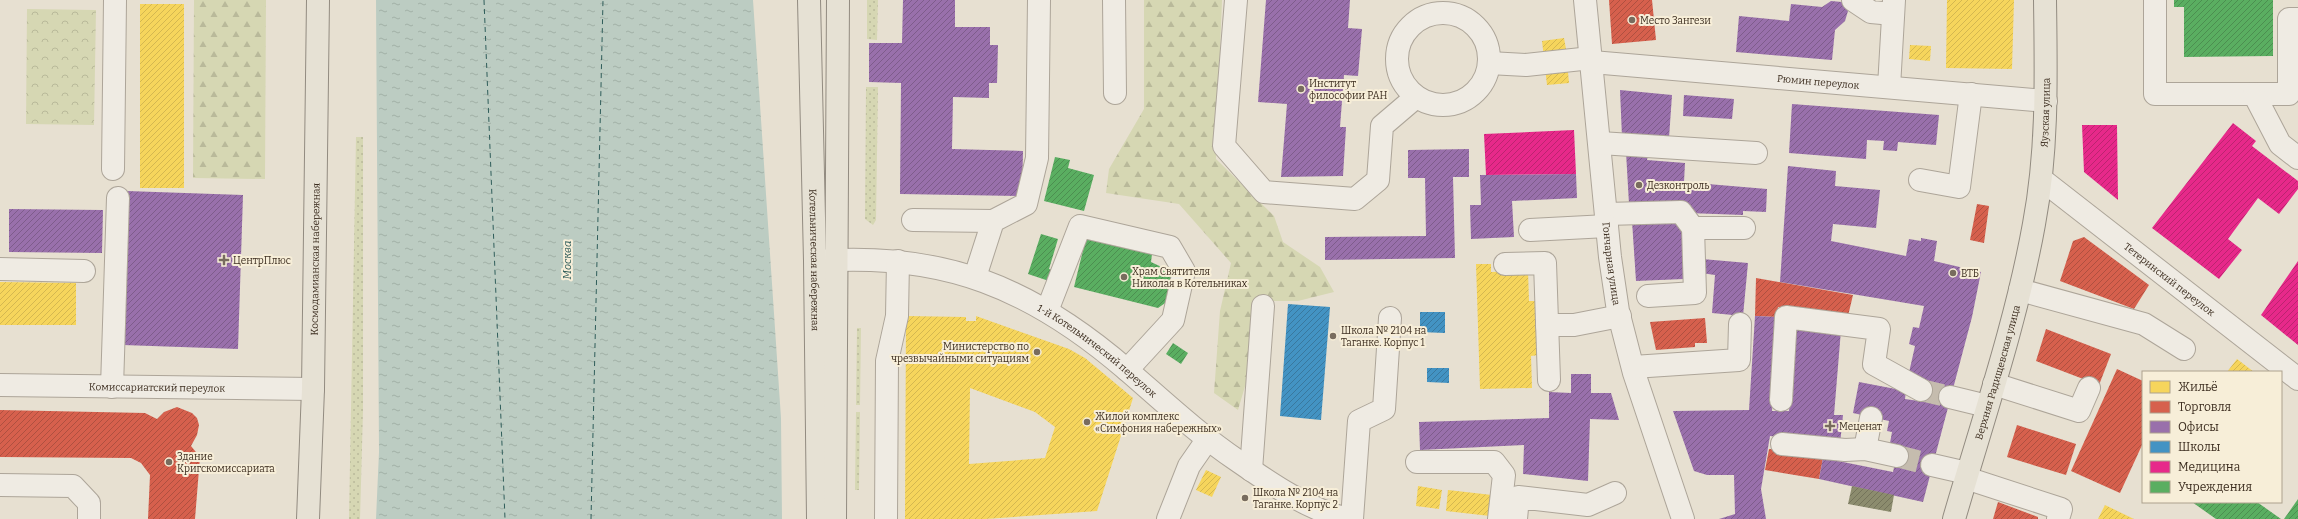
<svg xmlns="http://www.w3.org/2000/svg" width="2298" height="519" viewBox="0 0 2298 519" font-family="Bitter,serif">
  <defs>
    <pattern id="grass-dots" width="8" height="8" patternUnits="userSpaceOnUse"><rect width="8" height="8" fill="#d6d7b3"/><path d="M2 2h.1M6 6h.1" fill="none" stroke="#b9b99a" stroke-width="1.8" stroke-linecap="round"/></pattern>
    <pattern id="forest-firs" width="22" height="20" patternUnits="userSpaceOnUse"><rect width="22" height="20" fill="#d6d7b3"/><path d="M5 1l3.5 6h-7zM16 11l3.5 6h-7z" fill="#b9b99a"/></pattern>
    <pattern id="park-crowns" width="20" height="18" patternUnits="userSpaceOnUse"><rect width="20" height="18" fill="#d6d7b3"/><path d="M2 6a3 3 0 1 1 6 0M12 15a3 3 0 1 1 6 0" fill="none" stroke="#b9b99a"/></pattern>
    <pattern id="water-ripples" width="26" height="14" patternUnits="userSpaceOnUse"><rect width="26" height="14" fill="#bcccc2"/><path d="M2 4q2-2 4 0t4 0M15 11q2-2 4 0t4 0" fill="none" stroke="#a2b0a6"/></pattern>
    <pattern id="homes-hatch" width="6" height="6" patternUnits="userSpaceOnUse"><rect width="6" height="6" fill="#f6d55c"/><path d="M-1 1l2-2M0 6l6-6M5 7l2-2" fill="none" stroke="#d4b750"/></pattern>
    <pattern id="shops-hatch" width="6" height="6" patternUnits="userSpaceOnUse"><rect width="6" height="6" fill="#d6604d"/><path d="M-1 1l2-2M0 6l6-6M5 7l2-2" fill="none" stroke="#af5040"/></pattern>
    <pattern id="offices-hatch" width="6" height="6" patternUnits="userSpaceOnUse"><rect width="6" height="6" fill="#9970ab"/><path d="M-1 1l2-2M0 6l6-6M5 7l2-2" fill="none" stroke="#7e5c8b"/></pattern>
    <pattern id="schools-hatch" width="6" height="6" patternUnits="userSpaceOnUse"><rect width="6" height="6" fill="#4393c3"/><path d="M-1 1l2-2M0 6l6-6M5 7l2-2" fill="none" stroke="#39789e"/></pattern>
    <pattern id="health-hatch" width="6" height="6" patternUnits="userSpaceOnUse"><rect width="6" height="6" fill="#e7298a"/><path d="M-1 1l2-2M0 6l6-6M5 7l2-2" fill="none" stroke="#bc2470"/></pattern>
    <pattern id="public-hatch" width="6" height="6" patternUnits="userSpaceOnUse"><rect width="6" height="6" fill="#5aae61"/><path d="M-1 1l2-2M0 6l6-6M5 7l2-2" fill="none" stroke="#4c8e50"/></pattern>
    <pattern id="industry-hatch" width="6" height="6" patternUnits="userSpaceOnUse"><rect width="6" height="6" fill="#8c8c6e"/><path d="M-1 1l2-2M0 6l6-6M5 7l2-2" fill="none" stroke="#74735a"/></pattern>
  </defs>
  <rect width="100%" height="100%" fill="#e7e0d1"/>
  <g fill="url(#grass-dots)">
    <polygon points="867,0 878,0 877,40 867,39"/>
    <polygon points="866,87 878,87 876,220 873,225 865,219"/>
    <polygon points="356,137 363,137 363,411 360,519 349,519"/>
    <polygon points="857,328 861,328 860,405 856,405"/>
    <polygon points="856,412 860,412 859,490 855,490"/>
  </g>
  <g fill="url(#forest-firs)">
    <polygon points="194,0 266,0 265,179 193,178"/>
    <polygon points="1144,0 1222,0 1216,159 1274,216 1283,242 1320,267 1334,292 1298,301 1258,301 1253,359 1238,410 1214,393 1220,311 1231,263 1179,204 1106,193 1109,169 1144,109"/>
  </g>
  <polygon fill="url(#park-crowns)" points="27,9 96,10 94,125 26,124"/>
  <polygon fill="url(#water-ripples)" points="376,0 753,0 781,418 782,519 376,519 379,452"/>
  <g fill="url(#homes-hatch)" fill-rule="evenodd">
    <polygon points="1947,0 2014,0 2012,69 1946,68"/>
    <rect x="140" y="4" width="44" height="184"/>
    <polygon points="1564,38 1566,49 1561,50 1561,56 1544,58 1542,41"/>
    <polygon points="1910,45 1931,46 1930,61 1909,59"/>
    <polygon points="1562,66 1563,72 1568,72 1569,83 1547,85 1545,68"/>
    <polygon points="1476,264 1491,264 1491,272 1528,271 1529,301 1537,301 1539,355 1531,356 1532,388 1480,389"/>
    <polygon points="0,282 76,283 76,325 0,325"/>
    <path d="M906 316 966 317V321H976V316L1069 349 1085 358 1133 398 1097 511 985 519H905ZM970 388 1035 412 1055 427 1045 458 969 464Z"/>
    <polygon points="2237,359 2254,372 2227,372"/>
    <polygon points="1206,470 1221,477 1212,497 1196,490"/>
    <polygon points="1418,486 1442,490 1439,509 1416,506"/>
    <polygon points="1448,490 1492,495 1490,516 1446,511"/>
    <polygon points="2105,505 2134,519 2098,519"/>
  </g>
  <g fill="url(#shops-hatch)">
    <polygon points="1609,0 1652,0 1656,40 1612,44"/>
    <polygon points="1977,204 1989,206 1984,243 1970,240"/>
    <polygon points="2084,237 2149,285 2134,309 2060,281 2073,241"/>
    <polygon points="1756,278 1853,295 1848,316 1778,307 1777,317 1755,316"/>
    <polygon points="1705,318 1707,343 1695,343 1695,347 1656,350 1650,322"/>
    <polygon points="2046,329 2111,354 2099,385 2036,361"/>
    <polygon points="2117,369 2143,381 2143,443 2120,493 2071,471"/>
    <polygon points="177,407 192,413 197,418 199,425 197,435 191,446 200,457 195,519 148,519 150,475 141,463 131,458 0,457 0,410 145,413 157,419 164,412"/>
    <polygon points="2017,425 2076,444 2066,475 2007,457"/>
    <polygon points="1769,449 1789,451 1823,458 1819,479 1765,470"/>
    <polygon points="1998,502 2038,517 2038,519 1993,519"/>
  </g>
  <g fill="url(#offices-hatch)">
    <polygon points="903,0 955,0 955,27 990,27 990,45 998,45 997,83 989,83 989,98 953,97 952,149 1023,151 1022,196 900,194 901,83 869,82 869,43 902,43"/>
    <polygon points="1266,0 1350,0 1348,28 1362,29 1358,76 1344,75 1340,127 1346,127 1343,176 1281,177 1287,104 1258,102"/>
    <polygon points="1831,1 1842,2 1848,11 1845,21 1835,30 1832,60 1736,52 1739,16 1789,21 1791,4 1822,7"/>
    <polygon points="1620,90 1672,95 1669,138 1622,137"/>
    <polygon points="1684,95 1734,99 1732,119 1683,116"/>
    <polygon points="1792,104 1939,115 1936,145 1898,142 1897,151 1883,150 1884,141 1867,140 1866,159 1789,153"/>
    <polygon points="1469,149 1469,177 1453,177 1455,258 1325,260 1325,237 1426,236 1425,178 1408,178 1408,150"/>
    <polygon points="1626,152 1648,155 1647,160 1685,163 1684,182 1767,189 1766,212 1743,211 1743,215 1688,213 1629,204"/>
    <polygon points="1788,166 1836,171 1835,186 1880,190 1876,228 1833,224 1831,241 1906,256 1909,239 1921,241 1921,238 1937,241 1934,261 1981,272 1972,317 1923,502 1819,479 1823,458 1893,472 1899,445 1890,443 1892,432 1887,431 1889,421 1853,413 1859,382 1906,391 1905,399 1919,401 1923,380 1908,377 1915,346 1909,344 1913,327 1919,328 1924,306 1780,282"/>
    <polygon points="1576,174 1577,198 1512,201 1514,237 1471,239 1470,205 1481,205 1480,175"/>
    <polygon points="127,191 243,195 238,349 123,345"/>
    <polygon points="9,209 103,210 102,253 9,252"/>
    <polygon points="1682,218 1684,279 1636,281 1632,221"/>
    <polygon points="1702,259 1748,263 1743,316 1712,313 1715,275 1701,273"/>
    <polygon points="1755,316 1777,317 1772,411 1789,411 1796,326 1841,330 1834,415 1843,415 1840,444 1770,436 1761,489 1766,519 1719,519 1735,514 1734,475 1707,475 1694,471 1673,411 1749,410"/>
    <polygon points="1571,374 1591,374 1591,393 1611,393 1619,420 1590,419 1588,481 1523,474 1524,445 1420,450 1419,422 1549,418 1549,392 1571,393"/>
  </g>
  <g fill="url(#schools-hatch)">
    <polygon points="1288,304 1330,307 1321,420 1280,416"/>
    <polygon points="1420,312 1445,312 1445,333 1420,332"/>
    <polygon points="1427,368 1449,368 1449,383 1427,382"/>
  </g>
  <g fill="url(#health-hatch)">
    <polygon points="2233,123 2256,141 2252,146 2298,181 2298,189 2279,214 2258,198 2228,239 2242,250 2219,279 2152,228"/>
    <polygon points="2082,125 2117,125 2118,200 2084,172"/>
    <polygon points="1574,130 1576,174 1486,175 1484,134"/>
    <polygon points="2298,261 2298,345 2261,315"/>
  </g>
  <g fill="url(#public-hatch)">
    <polygon points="2174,0 2273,0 2273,56 2184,57 2184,7 2174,7"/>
    <polygon points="1055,157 1070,160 1068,168 1094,175 1084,211 1044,201"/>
    <polygon points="1041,234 1058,239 1049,269 1053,270 1049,281 1028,274"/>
    <polygon points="1086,238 1152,254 1151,262 1170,271 1174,283 1171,299 1158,308 1074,287"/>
    <polygon points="1173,343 1188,353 1181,364 1166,354"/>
    <polygon points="2298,499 2298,519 2284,519"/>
    <polygon points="2192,502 2257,502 2281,519 2216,519"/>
  </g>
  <polygon fill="url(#industry-hatch)" points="1852,486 1894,495 1891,512 1848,504"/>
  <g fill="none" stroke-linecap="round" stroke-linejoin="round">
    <g stroke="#2f5d5a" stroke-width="1" stroke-dasharray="5 4" stroke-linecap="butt">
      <polyline points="484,0 505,519"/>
      <polyline points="591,519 603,0"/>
    </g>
    <g stroke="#c5bcae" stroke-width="22" stroke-dasharray="22 11" stroke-linecap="butt">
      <polyline points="1921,390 1950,397"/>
      <polyline points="1897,456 1932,465"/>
    </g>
    <defs>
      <g id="minor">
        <polyline points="1114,0 1115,93"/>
        <polyline points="1236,0 1224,146 1264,192 1355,199 1378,180 1382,126 1416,97"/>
        <path id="s1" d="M1585 0 1610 257 1618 311 1634 373 1683 519"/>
        <polyline points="1853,0 1871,12 1893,14"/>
        <polyline points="2155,0 2155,94 2289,94 2289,19 2298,19"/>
        <circle cx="1443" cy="59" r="46"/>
        <path id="s2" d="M1592 62 2046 101"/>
        <polyline points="1489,63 1526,65 1591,58"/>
        <polyline points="1889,87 1894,0"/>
        <polyline points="2254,94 2280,144 2298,158"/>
        <polyline points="1600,143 1756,153"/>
        <polyline points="113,169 115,0"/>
        <path id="s3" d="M2041 179 2298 379"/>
        <polyline points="1920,180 1959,187 1971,94"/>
        <polyline points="1606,214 1681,212 1693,228 1695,293 1648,296"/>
        <polyline points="913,220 993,221"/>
        <polyline points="1693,228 1744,228"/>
        <polyline points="1530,230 1607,226"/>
        <path id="s4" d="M818 261C944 252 1032 288 1127 370 1164 402 1198 434 1238 461 1271 484 1309 510 1348 519"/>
        <polyline points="1505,264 1545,263 1549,380"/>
        <polyline points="0,269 84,271"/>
        <polyline points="975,277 993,221 1026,204 1037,158 1039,0"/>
        <polyline points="2020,290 2144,324 2184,349"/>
        <polyline points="1047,311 1080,226 1170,247 1184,271 1173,320 1127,370"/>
        <polyline points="1547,325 1574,325 1620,316"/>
        <polyline points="1633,367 1739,360 1740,324"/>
        <polyline points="1994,384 2079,411 2089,388"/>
        <path id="s5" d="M0 385 313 389"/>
        <polyline points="112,387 118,198"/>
        <polyline points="1950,397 1987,406"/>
        <polyline points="1781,400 1786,317 1879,329 1874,364 1921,390"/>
        <polyline points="1782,444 1845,450 1865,449 1897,456"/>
        <polyline points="1865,449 1871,418"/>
        <polyline points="1417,462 1494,462 1504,475 1499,519"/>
        <polyline points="1932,465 1967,473"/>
        <polyline points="1251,470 1263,306"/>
        <polyline points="1966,478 2061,509 2058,519"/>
        <polyline points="0,485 73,486 89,503 89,519"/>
        <polyline points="886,519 887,361 897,316 898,261"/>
        <polyline points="1168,519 1189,466 1207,440"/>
        <polyline points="1352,519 1359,421 1384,409 1390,318"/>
        <polyline points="1516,519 1518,497 1588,505 1615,493"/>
      </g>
      <g id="major">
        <path id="s6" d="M809 0 815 261 818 519"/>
        <path id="s7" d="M308 519 313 389 318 0"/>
        <path d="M835 519C835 346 838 173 838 0"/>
        <path id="s8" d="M1954 519C1982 422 2016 324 2034 224 2048 150 2046 75 2045 0"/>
      </g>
    </defs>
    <use href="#minor" stroke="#ada599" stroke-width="24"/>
    <use href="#major" stroke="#928b80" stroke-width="24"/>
    <use href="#minor" stroke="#efebe3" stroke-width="22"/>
    <use href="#major" stroke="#e6e1d4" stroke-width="22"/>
  </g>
  <g fill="#786c5e" stroke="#f7eed8" stroke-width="1.5">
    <circle cx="1632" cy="20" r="4"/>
    <circle cx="1301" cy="89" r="4"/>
    <circle cx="1639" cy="185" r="4"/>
    <path d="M222 254h4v4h4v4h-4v4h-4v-4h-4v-4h4z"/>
    <circle cx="1953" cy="273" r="4"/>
    <circle cx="1124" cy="277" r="4"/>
    <circle cx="1333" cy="336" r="4"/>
    <circle cx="1037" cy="352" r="4"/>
    <circle cx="1087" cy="422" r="4"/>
    <path d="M1828 420h4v4h4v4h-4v4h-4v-4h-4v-4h4z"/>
    <circle cx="169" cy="462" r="4"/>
    <circle cx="1245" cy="498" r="4"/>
  </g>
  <g text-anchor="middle" stroke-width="4" stroke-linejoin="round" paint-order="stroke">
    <g font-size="10" fill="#3d2e20" stroke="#f7eed8" text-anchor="start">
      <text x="1640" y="24">Место Зангези</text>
      <text x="1309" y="87">Институт<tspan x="1309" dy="12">философии РАН</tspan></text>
      <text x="1647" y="189">Дезконтроль</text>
      <text x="233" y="264">ЦентрПлюс</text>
      <text x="1132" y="275">Храм Святителя<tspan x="1132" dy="12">Николая в Котельниках</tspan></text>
      <text x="1961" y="277">ВТБ</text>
      <text x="1341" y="334">Школа № 2104 на<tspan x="1341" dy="12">Таганке. Корпус 1</tspan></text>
      <text x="1029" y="350" text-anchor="end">Министерство по<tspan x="1029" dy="12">чрезвычайными ситуациям</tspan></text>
      <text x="1095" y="420">Жилой комплекс<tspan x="1095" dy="12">«Симфония набережных»</tspan></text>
      <text x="1839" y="430">Меценат</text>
      <text x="177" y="460">Здание<tspan x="177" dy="12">Кригскомиссариата</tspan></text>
      <text x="1253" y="496">Школа № 2104 на<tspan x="1253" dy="12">Таганке. Корпус 2</tspan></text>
    </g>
    <g font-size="10" fill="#3d2e20" stroke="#f7eed8">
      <text dy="4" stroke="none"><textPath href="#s2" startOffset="227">Рюмин переулок</textPath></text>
      <text dy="4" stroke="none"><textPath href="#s8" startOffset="418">Яузская улица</textPath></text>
      <text dy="4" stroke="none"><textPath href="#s6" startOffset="260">Котельническая набережная</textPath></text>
      <text dy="4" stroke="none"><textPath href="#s7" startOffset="260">Космодамианская набережная</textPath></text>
      <text dy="4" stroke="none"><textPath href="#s1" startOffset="265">Гончарная улица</textPath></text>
      <text dy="4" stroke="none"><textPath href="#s3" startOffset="163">Тетеринский переулок</textPath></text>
      <text dy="4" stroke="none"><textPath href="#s4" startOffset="302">1-й Котельнический переулок</textPath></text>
      <text dy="4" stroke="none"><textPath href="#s8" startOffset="153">Верхняя Радищевская улица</textPath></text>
      <text dy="4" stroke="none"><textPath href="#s5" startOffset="157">Комиссариатский переулок</textPath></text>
    </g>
    <g font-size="11" font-style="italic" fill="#2f5d5a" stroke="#f7eed8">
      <text transform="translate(567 260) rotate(-90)" y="4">Москва</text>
    </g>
  </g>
  <rect x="2142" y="371" width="140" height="132" fill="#f7eed8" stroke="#ada18e"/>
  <rect x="2150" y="381" width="20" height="12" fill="#f6d55c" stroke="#ada18e"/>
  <text x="2178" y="391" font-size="12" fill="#3d2e20">Жильё</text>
  <rect x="2150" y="401" width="20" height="12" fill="#d6604d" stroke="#ada18e"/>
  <text x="2178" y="411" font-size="12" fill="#3d2e20">Торговля</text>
  <rect x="2150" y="421" width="20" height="12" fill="#9970ab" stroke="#ada18e"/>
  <text x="2178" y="431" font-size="12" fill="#3d2e20">Офисы</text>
  <rect x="2150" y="441" width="20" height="12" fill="#4393c3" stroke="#ada18e"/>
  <text x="2178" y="451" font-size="12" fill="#3d2e20">Школы</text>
  <rect x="2150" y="461" width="20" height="12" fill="#e7298a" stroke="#ada18e"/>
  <text x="2178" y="471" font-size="12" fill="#3d2e20">Медицина</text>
  <rect x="2150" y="481" width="20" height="12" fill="#5aae61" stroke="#ada18e"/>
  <text x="2178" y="491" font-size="12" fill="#3d2e20">Учреждения</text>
</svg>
